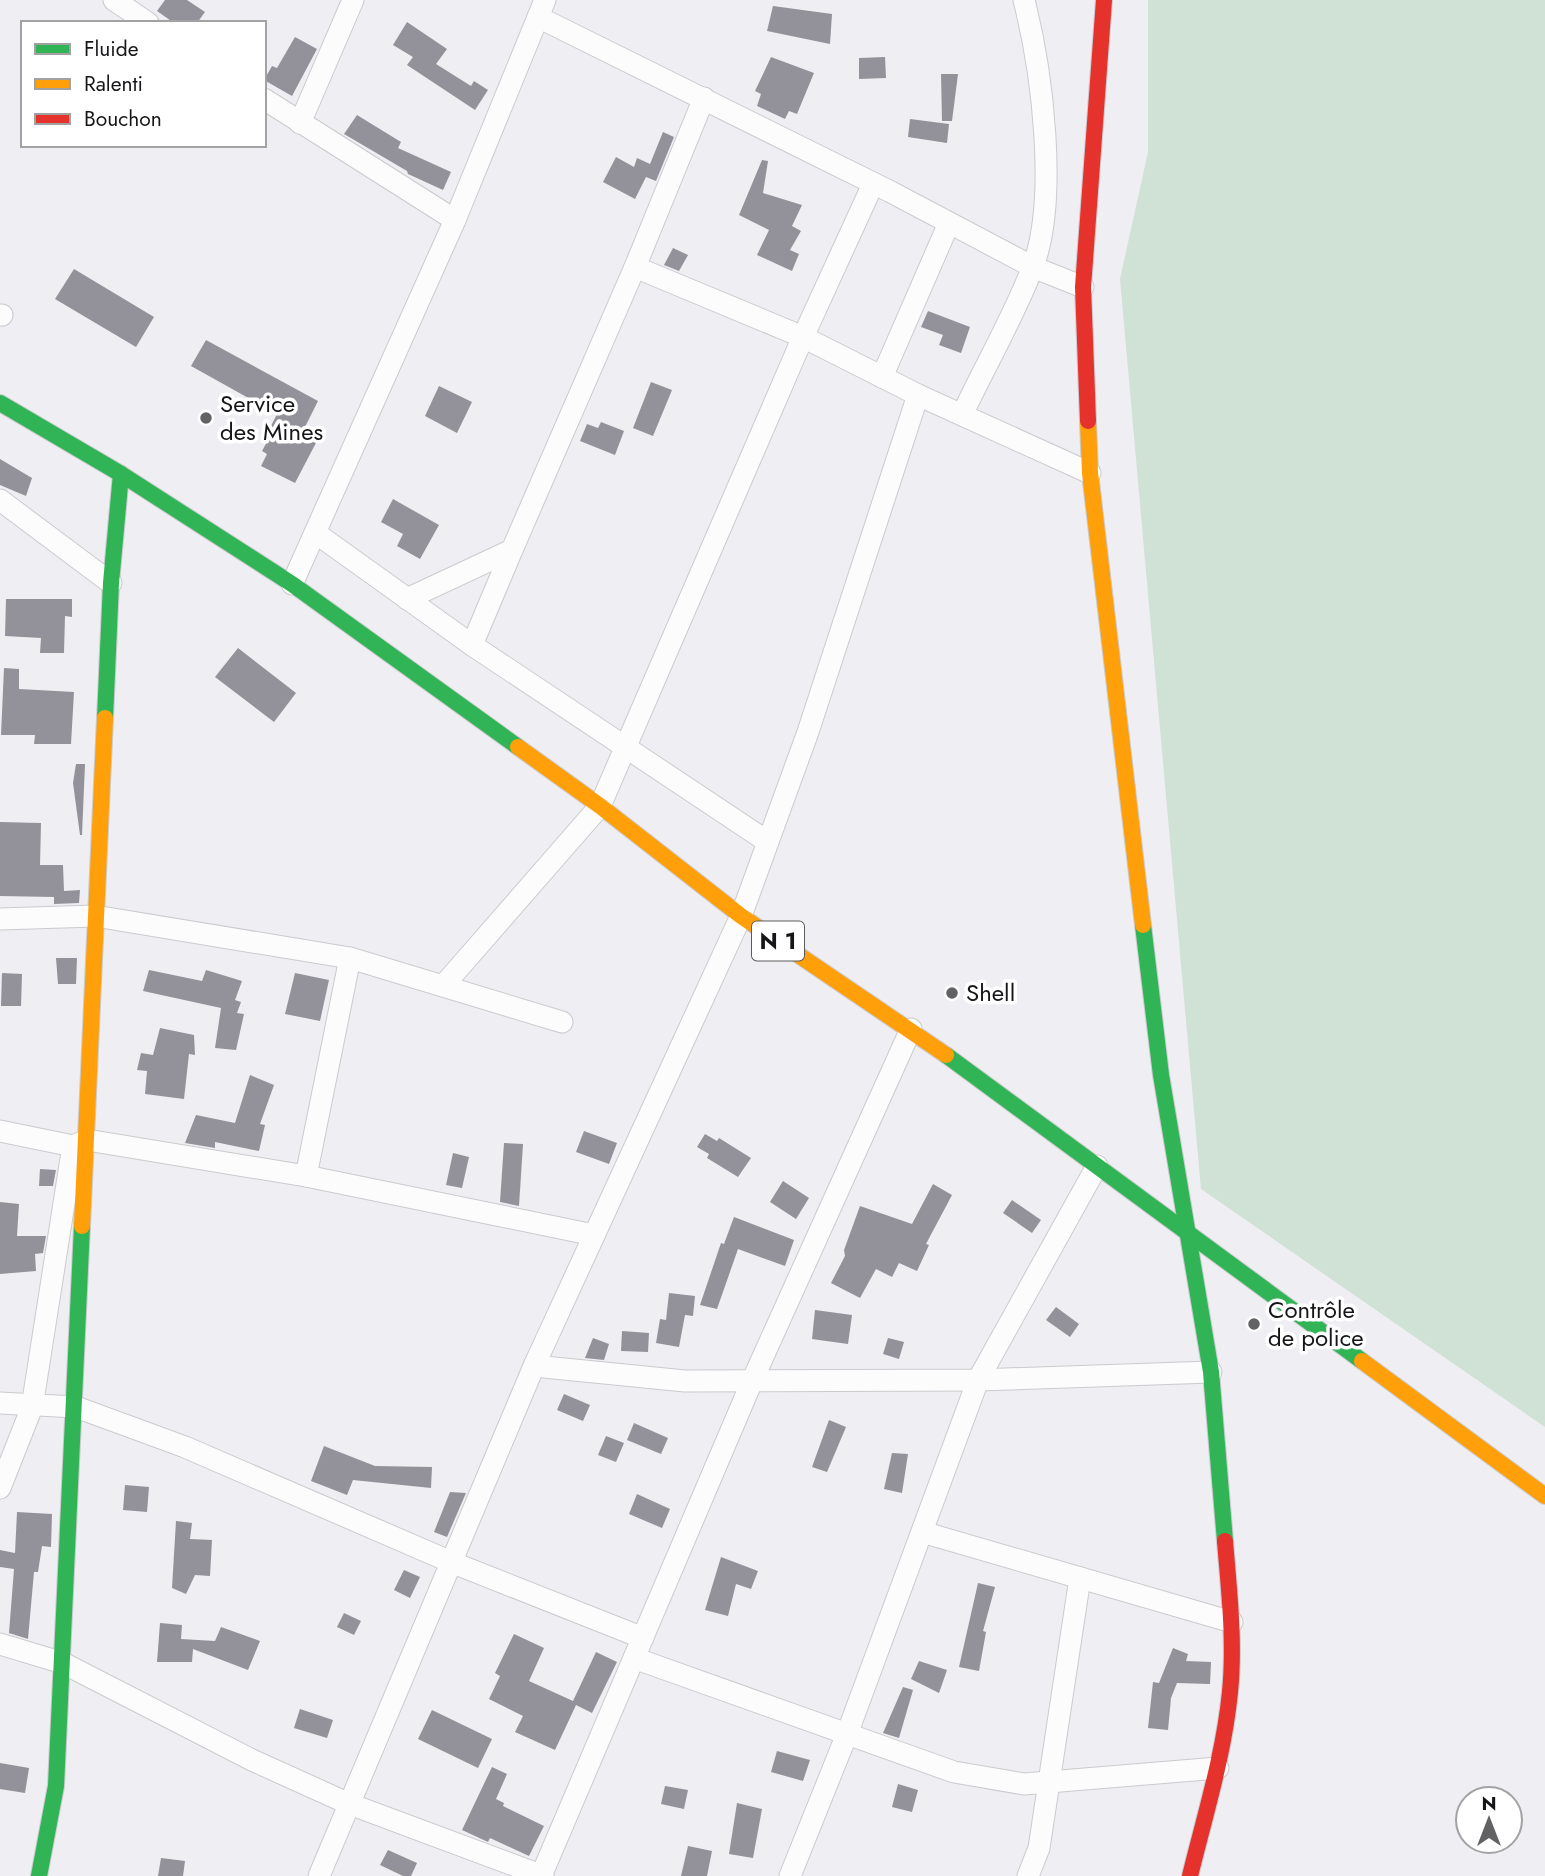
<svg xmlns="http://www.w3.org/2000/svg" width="1545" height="1876" viewBox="0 0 1545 1876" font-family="Jost,sans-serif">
  <rect width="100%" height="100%" fill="#eeeef3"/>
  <polygon fill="#d0e1d5" points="1148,0 1545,0 1545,1427 1201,1189 1120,279 1148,152"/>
  <g fill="#93929a">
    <polygon points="165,0 187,0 205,12 197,23 174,23 157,11"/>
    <polygon points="773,6 832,14 830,44 767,31"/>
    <polygon points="407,22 447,49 436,64 471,86 474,81 488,90 475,110 407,65 413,57 393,45"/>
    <polygon points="295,37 317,49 292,96 264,80 272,66 277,68"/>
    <polygon points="771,57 814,73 797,114 789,111 785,119 757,106 761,94 755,91"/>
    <polygon points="885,57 886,78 859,79 859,58"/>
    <polygon points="941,74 958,74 952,121 942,121"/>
    <polygon points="357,115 401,142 398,148 451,172 443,190 408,174 407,171 344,134"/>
    <polygon points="910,119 949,124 947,143 908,137"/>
    <polygon points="663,132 674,137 656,181 646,177 635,199 603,182 616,157 634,167 637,158 650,164"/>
    <polygon points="762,160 768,161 763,193 802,205 792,226 801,231 790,250 799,254 792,271 757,255 769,230 739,215"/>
    <polygon points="673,248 688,255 679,271 664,265"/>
    <polygon points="74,269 154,317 136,347 55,299"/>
    <polygon points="928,311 970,327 961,353 939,345 943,335 921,327"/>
    <polygon points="206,340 318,401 303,431 318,439 295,483 261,466 267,454 262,451 269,438 266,436 277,414 191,366"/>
    <polygon points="651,382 672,390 653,436 633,428"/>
    <polygon points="439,386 472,402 457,433 425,416"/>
    <polygon points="601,422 624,431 615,455 580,441 587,424 598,428"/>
    <polygon points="0,459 32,478 26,496 0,485"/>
    <polygon points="393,499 439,525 420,559 397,546 403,534 381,522"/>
    <polygon points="6,599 72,599 72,617 65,616 64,653 40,653 41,638 5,636"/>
    <polygon points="238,648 296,693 274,722 215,677"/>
    <polygon points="4,668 19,669 19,689 74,692 71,744 34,744 35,735 1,735"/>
    <polygon points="76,764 85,764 82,835 80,835 73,783"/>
    <polygon points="0,822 41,823 40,865 63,865 64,891 80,890 79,903 54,904 54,897 0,896"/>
    <polygon points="56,958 77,958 76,984 58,984"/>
    <polygon points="149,970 202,981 206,970 242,981 235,1000 241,1002 237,1013 244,1014 236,1050 215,1048 221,1008 143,991"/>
    <polygon points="2,973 22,974 21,1006 1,1006"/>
    <polygon points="295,973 329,980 320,1021 285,1014"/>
    <polygon points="160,1028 194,1035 195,1055 189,1054 184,1099 145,1094 147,1071 137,1070 141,1053 153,1055"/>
    <polygon points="250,1075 274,1085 260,1124 265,1125 259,1151 215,1142 215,1148 185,1143 196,1115 235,1123"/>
    <polygon points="584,1131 617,1143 609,1164 576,1152"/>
    <polygon points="705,1134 717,1141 719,1138 751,1158 738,1177 707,1158 709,1154 697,1147"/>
    <polygon points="504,1143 523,1144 519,1206 500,1202"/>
    <polygon points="453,1153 469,1157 462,1188 446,1185"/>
    <polygon points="40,1169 56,1170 53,1186 39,1186"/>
    <polygon points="783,1181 809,1198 796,1219 770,1202"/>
    <polygon points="933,1184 952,1195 926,1244 929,1245 917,1271 899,1263 892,1277 876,1269 860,1298 831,1283 845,1256 844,1250 860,1206 912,1224"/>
    <polygon points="1012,1200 1041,1220 1032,1233 1003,1213"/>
    <polygon points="0,1202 19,1204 17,1236 46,1236 43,1253 35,1254 36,1271 0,1274"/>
    <polygon points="734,1217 794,1240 785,1266 738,1249 717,1309 700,1305 721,1243 724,1244"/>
    <polygon points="669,1293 695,1296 693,1316 685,1315 679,1347 656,1343 660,1319 666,1320"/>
    <polygon points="1056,1307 1079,1324 1070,1337 1046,1320"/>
    <polygon points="815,1310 852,1315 848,1344 812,1339"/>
    <polygon points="622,1331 649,1333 648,1352 621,1351"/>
    <polygon points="593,1338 609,1344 604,1360 585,1358"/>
    <polygon points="888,1338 904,1342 899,1359 883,1354"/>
    <polygon points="564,1394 590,1405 583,1421 557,1410"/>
    <polygon points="829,1420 846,1427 827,1472 812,1467"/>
    <polygon points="634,1423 668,1438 661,1454 627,1440"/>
    <polygon points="606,1436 624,1443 616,1462 598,1455"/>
    <polygon points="324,1446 375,1466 432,1467 431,1488 353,1480 347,1495 311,1481"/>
    <polygon points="892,1453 908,1454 902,1493 884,1489"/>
    <polygon points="125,1485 149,1487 147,1512 123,1510"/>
    <polygon points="450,1492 466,1493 447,1537 434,1532"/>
    <polygon points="637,1494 670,1509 662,1528 629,1514"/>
    <polygon points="17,1512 52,1514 51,1547 42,1546 38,1572 34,1572 28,1639 9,1633 14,1569 0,1567 0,1550 15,1553"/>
    <polygon points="176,1521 192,1523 190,1539 212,1540 210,1576 195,1575 186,1594 172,1588"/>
    <polygon points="721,1557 758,1571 751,1589 736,1584 728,1616 705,1610"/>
    <polygon points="404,1570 420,1577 410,1598 394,1590"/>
    <polygon points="978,1583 995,1587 983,1631 986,1632 979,1671 959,1667"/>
    <polygon points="344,1613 361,1621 354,1635 337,1627"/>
    <polygon points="160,1623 182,1625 181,1639 215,1641 221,1627 260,1641 248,1670 193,1649 192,1662 157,1662"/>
    <polygon points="514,1634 544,1648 529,1681 573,1701 596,1652 617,1662 592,1713 576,1705 555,1750 515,1732 523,1716 489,1699 500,1676 495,1673"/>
    <polygon points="1173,1648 1188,1654 1186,1661 1211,1662 1210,1684 1177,1683 1171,1698 1168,1730 1148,1728 1153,1682 1159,1683"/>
    <polygon points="919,1661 947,1670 939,1693 911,1679"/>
    <polygon points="903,1687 913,1690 899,1738 883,1733"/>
    <polygon points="300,1709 333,1720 327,1738 294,1728"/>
    <polygon points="432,1710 492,1739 478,1768 418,1739"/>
    <polygon points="777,1751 810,1760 803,1781 771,1772"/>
    <polygon points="0,1763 29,1768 25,1793 0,1789"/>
    <polygon points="492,1767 507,1774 496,1799 504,1803 503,1806 544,1826 529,1856 490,1838 488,1842 462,1830"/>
    <polygon points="898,1784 918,1790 912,1812 892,1807"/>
    <polygon points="665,1786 688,1790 684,1809 661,1804"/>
    <polygon points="737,1803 762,1809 753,1858 729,1854"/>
    <polygon points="688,1846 712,1851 707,1876 681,1876"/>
    <polygon points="388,1850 417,1863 411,1876 403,1876 380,1865"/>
    <polygon points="161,1858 185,1861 183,1876 158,1876"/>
  </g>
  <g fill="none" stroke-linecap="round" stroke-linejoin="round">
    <defs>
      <g id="street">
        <polyline points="114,0 148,23"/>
        <polyline points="538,17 891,192 1033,267 1083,287"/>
        <polyline points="264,99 455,220"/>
        <polyline points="300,123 353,0"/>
        <polyline points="635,267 803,337 918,395 1090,473"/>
        <polyline points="0,315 2,315"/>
        <polyline points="882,377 949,223"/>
        <path d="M963 413C985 366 1013 318 1032 269 1059 200 1042 71 1024 0"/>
        <polyline points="0,500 111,583"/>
        <polyline points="317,534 472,645 768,842"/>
        <polyline points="292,584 455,220 545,0"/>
        <polyline points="407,599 512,550 635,267 704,98"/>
        <polyline points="472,645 512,550"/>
        <polyline points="0,919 95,916 350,958 562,1022"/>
        <polyline points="443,986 600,806 803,337 873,184"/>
        <polyline points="0,1131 73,1146 87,1140 306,1176 594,1235"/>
        <polyline points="306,1176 350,958"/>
        <polyline points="534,1366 685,1381 978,1380 1211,1372"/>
        <polyline points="0,1403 76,1407 185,1447 451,1562 643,1638"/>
        <polyline points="0,1488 32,1407 73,1146"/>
        <polyline points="922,1532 1232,1622"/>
        <polyline points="0,1644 63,1663 252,1760 347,1803 543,1876"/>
        <polyline points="634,1658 954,1772 1024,1784 1218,1768"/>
        <polyline points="319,1876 534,1366 741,916 808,732 918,395"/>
        <polyline points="541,1876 753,1379 911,1029"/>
        <polyline points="790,1876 847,1734 978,1380 1097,1166"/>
        <polyline points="1028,1876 1039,1848 1080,1578"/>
      </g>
      <g id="fast">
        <polyline points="0,403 121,474 292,584 518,747"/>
        <polyline points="105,718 111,583 121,474"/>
        <polyline points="1143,925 1161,1075 1211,1372 1225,1541"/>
        <polyline points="946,1055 1362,1361"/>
        <polyline points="39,1876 56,1786 82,1226"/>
      </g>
      <g id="slow">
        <polyline points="1088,421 1090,473 1143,925"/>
        <polyline points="518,747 600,806 741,916 946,1055"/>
        <polyline points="82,1226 105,718"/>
        <polyline points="1362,1361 1545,1496"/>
      </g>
      <g id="jam">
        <polyline points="1088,421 1083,287 1104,0"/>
        <path d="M1190 1876C1205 1815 1224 1754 1230 1692 1235 1641 1229 1591 1225 1541"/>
      </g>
    </defs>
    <use href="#street" stroke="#cbcbce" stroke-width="23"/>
    <use href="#fast" stroke="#cbcbce" stroke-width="18"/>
    <use href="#slow" stroke="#cbcbce" stroke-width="18"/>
    <use href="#jam" stroke="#cbcbce" stroke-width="18"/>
    <use href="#street" stroke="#fcfcfd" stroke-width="21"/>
    <use href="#fast" stroke="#30b455" stroke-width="16"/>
    <use href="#slow" stroke="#ff9f0a" stroke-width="16"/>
    <use href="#jam" stroke="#e5322d" stroke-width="16"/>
  </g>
  <g fill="#626265" stroke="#fff" stroke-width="2.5">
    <circle cx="206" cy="418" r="7"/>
    <circle cx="952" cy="993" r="7"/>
    <circle cx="1254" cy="1324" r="7"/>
  </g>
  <g text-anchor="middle" stroke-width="7" stroke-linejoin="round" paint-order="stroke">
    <rect fill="#fff" stroke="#5c5c5e" stroke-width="2" x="752" y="921.5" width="52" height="39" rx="5"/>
    <g font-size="23" font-weight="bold" fill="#161619">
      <text x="778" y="949">N 1</text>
    </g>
    <g font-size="24" fill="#161619" stroke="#fff" text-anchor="start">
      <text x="220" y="412">Service<tspan x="220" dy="28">des Mines</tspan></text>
      <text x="966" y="1001">Shell</text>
      <text x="1268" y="1318">Contrôle<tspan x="1268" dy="28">de police</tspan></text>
    </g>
  </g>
  <rect x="21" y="21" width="245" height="126" fill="#ffffff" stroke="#a2a2a3" stroke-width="2"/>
  <rect x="35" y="44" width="35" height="10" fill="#30b455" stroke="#a2a2a3" stroke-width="2"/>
  <text x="84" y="56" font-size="21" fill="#161619">Fluide</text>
  <rect x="35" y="79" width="35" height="10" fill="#ff9f0a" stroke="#a2a2a3" stroke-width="2"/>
  <text x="84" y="91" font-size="21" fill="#161619">Ralenti</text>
  <rect x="35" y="114" width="35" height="10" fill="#e5322d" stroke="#a2a2a3" stroke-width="2"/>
  <text x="84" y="126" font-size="21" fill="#161619">Bouchon</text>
  <g transform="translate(1489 1820)"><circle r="33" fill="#ffffff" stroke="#a2a2a3" stroke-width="2"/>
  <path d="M0-5L12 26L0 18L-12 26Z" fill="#626265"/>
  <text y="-10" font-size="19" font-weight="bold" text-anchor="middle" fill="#161619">N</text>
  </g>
</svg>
